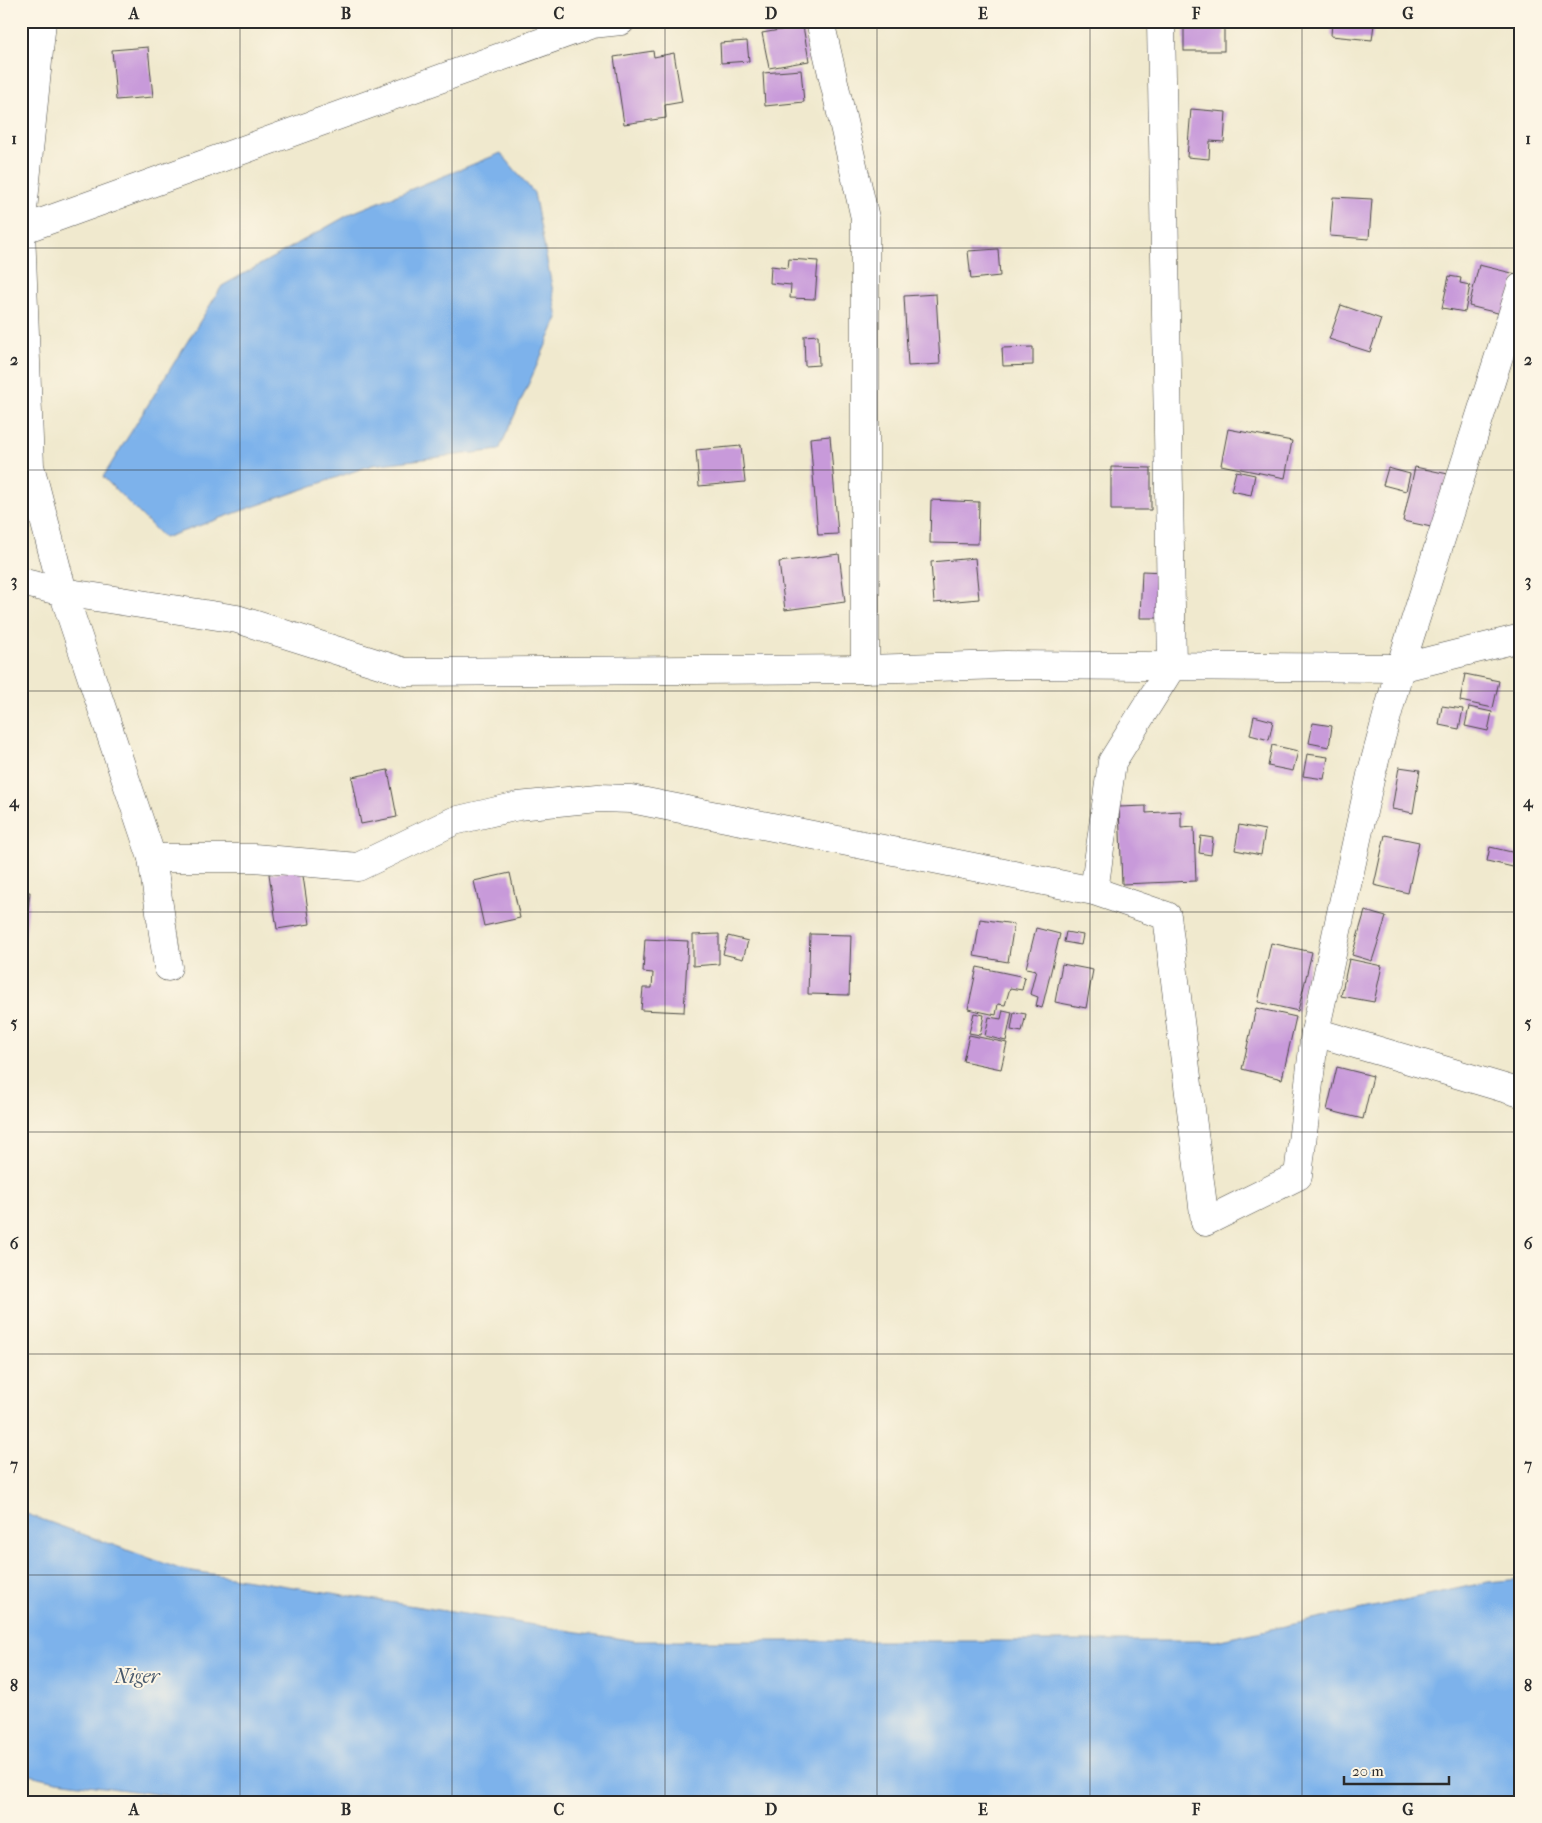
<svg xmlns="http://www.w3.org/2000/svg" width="1542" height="1823" viewBox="0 0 1542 1823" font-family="'IM FELL French Canon',serif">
  <rect width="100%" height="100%" fill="#fcf5e5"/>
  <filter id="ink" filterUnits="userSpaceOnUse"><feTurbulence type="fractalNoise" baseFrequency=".02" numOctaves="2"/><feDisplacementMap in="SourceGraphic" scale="10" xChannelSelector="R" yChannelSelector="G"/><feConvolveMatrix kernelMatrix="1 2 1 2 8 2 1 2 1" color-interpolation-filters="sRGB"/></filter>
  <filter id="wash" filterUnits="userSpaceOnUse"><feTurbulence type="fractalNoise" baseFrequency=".0096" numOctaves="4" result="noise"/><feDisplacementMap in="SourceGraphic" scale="20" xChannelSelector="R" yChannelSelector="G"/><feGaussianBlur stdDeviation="1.12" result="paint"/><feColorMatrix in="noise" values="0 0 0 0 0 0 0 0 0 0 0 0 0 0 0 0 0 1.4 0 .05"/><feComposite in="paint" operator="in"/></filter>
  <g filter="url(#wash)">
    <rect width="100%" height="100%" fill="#f0e9ce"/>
    <g fill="#7db2eb" stroke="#546e8b">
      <polygon points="501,153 534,193 558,318 499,450 372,465 164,538 103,477 222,286 352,213"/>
      <polygon points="21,1512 180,1569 635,1641 1216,1641 1488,1582 1521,1579 1521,1802 216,1802 57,1781 21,1773"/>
    </g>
    <g id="blocks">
      <g fill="#c89ada">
        <rect x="1184" y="21" width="40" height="30"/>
        <polygon points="1332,21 1374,24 1372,40 1331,36"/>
        <polygon points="803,26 809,61 769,68 762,33"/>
        <polygon points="747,41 749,61 721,63 720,43"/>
        <polygon points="148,47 153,97 116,100 112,50"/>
        <polygon points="653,51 654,57 674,53 682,102 665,105 666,118 624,124 614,57"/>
        <polygon points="801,70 804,102 765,106 763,73"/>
        <polygon points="1191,109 1226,112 1224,142 1210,141 1209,159 1187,157"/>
        <polygon points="1333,197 1372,199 1369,239 1330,236"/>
        <polygon points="998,249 1000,276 971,279 968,251"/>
        <polygon points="789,259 818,261 815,299 790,298 791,285 770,283 771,266 788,268"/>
        <polygon points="1479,265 1516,274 1506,315 1469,306"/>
        <polygon points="1449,276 1461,278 1460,283 1470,285 1465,312 1442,308"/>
        <polygon points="936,294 940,364 908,366 904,296"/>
        <polygon points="1341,305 1381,319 1370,352 1329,339"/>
        <polygon points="818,335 819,365 805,366 804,336"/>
        <polygon points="1033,347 1033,365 1003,366 1002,348"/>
        <polygon points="1228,429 1292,441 1285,478 1221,465"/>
        <polygon points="830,436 838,534 818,535 810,438"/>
        <polygon points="741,446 745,482 699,486 696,450"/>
        <polygon points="1111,467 1151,468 1151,510 1111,510"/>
        <polygon points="1415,467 1448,474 1436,528 1403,521"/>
        <polygon points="1388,468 1410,474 1406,491 1383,485"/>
        <polygon points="1236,471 1255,475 1251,495 1231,491"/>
        <polygon points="931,500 979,502 978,544 930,543"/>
        <polygon points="839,554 845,602 785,610 779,562"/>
        <polygon points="975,558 979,599 934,603 931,562"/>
        <polygon points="1142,571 1165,572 1164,618 1140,618"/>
        <polygon points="1465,674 1499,681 1493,708 1460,701"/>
        <polygon points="1442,706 1463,709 1459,729 1439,725"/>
        <polygon points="1469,707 1492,712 1488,731 1465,726"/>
        <polygon points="1254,716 1273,721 1269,740 1250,735"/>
        <polygon points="1313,723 1332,726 1329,747 1309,743"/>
        <polygon points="1272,745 1298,751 1293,771 1268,766"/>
        <polygon points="1307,754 1328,757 1324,779 1303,776"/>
        <polygon points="1399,767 1420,770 1413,813 1392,809"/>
        <polygon points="388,770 397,817 361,824 352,777"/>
        <polygon points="1146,806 1146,813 1181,811 1181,828 1194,827 1196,881 1122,884 1119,807"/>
        <polygon points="1239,825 1265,830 1261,855 1235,850"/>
        <polygon points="1385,835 1419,842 1408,893 1374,885"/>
        <polygon points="1201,836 1213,838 1211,855 1199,853"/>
        <polygon points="1490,847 1520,854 1517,868 1487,861"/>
        <polygon points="302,869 310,924 277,929 269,874"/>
        <polygon points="510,873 520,918 484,926 474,881"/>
        <polygon points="21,892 30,892 24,947 21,947"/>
        <polygon points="1365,911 1386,917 1372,961 1352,955"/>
        <polygon points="980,919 1014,924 1008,962 974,956"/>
        <polygon points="1036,928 1060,934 1042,1008 1036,1006 1038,997 1030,994 1036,970 1026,968"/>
        <polygon points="1066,932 1083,935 1081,945 1064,942"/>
        <polygon points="719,934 719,964 693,966 693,935"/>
        <polygon points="810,934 851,935 849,995 808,994"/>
        <polygon points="728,936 748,941 743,959 723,954"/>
        <polygon points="645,939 688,941 684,1012 641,1010 643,988 652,988 653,973 643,972"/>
        <polygon points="1271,943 1312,952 1298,1011 1258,1002"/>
        <polygon points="1349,959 1382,966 1374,1002 1341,996"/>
        <polygon points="1062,964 1093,970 1086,1008 1055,1002"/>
        <polygon points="977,967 1025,977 1022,990 1010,988 1005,1005 998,1004 996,1015 968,1009"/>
        <polygon points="1256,1008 1296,1017 1282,1079 1242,1069"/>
        <polygon points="1003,1010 1012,1012 1006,1041 985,1036 989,1017 1001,1019"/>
        <polygon points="1014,1012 1026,1014 1022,1032 1011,1030"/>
        <polygon points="974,1013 984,1015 980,1035 969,1033"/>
        <polygon points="969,1035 1007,1043 1001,1069 963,1061"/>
        <polygon points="1337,1067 1373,1076 1363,1119 1327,1110"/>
      </g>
    </g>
  </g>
  <g filter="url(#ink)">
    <use href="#blocks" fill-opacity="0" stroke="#494843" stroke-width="1"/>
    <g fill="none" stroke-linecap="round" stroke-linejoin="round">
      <defs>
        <g id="minor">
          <polyline points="42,21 21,230 30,466 63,592 237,619 405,672 865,669 1006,665 1400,668 1521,638"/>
          <polyline points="820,21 865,218 865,669"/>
          <polyline points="21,230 592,24 621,21"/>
          <polyline points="21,582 63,592 152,858 168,967"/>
          <polyline points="152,858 254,858 358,867 454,821 518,806 598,798 631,799 1094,891 1167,916 1205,1222 1298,1176 1315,1032 1521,1093"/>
          <polyline points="1094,891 1112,762 1172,666 1161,21"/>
          <polyline points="1315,1032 1371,775 1400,668 1521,287"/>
        </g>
      </defs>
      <use href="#minor" stroke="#494843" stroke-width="29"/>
      <use href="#minor" stroke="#fff" stroke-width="28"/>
    </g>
  </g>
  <path fill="none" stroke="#2b2b2b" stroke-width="1" stroke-opacity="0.55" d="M240 21V1802M452 21V1802M665 21V1802M877 21V1802M1090 21V1802M1302 21V1802M21 248H1521M21 470H1521M21 691H1521M21 912H1521M21 1132H1521M21 1354H1521M21 1575H1521"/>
  <g text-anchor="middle" stroke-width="4" stroke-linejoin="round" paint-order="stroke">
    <g font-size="20" font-style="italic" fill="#485a6e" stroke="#fcf5e5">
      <text x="137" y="1683">Niger</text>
    </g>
  </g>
  <rect width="1542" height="1823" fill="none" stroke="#fcf5e5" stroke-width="55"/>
  <path d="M1344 1776v8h105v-8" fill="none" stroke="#2b2b2b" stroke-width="2.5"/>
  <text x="1352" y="1776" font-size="15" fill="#2b2b2b" stroke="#fcf5e5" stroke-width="4" paint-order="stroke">20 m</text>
  <rect x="28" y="28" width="1486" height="1768" fill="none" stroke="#2b2b2b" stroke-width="2"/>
  <g font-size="16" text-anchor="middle" font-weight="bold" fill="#2b2b2b">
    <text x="134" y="19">A</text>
    <text x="346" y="19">B</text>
    <text x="559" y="19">C</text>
    <text x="771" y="19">D</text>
    <text x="983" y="19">E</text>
    <text x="1196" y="19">F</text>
    <text x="1408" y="19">G</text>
    <text x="14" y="144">1</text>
    <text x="1528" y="144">1</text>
    <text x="14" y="365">2</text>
    <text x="1528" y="365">2</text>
    <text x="14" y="586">3</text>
    <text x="1528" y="586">3</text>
    <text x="14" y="807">4</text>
    <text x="1528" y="807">4</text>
    <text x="14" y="1028">5</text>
    <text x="1528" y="1028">5</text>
    <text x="14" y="1249">6</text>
    <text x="1528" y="1249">6</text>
    <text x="14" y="1470">7</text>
    <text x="1528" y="1470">7</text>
    <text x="14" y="1691">8</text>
    <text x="1528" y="1691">8</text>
    <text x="134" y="1815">A</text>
    <text x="346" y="1815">B</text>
    <text x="559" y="1815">C</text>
    <text x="771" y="1815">D</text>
    <text x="983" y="1815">E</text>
    <text x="1196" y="1815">F</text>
    <text x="1408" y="1815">G</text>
  </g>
</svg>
